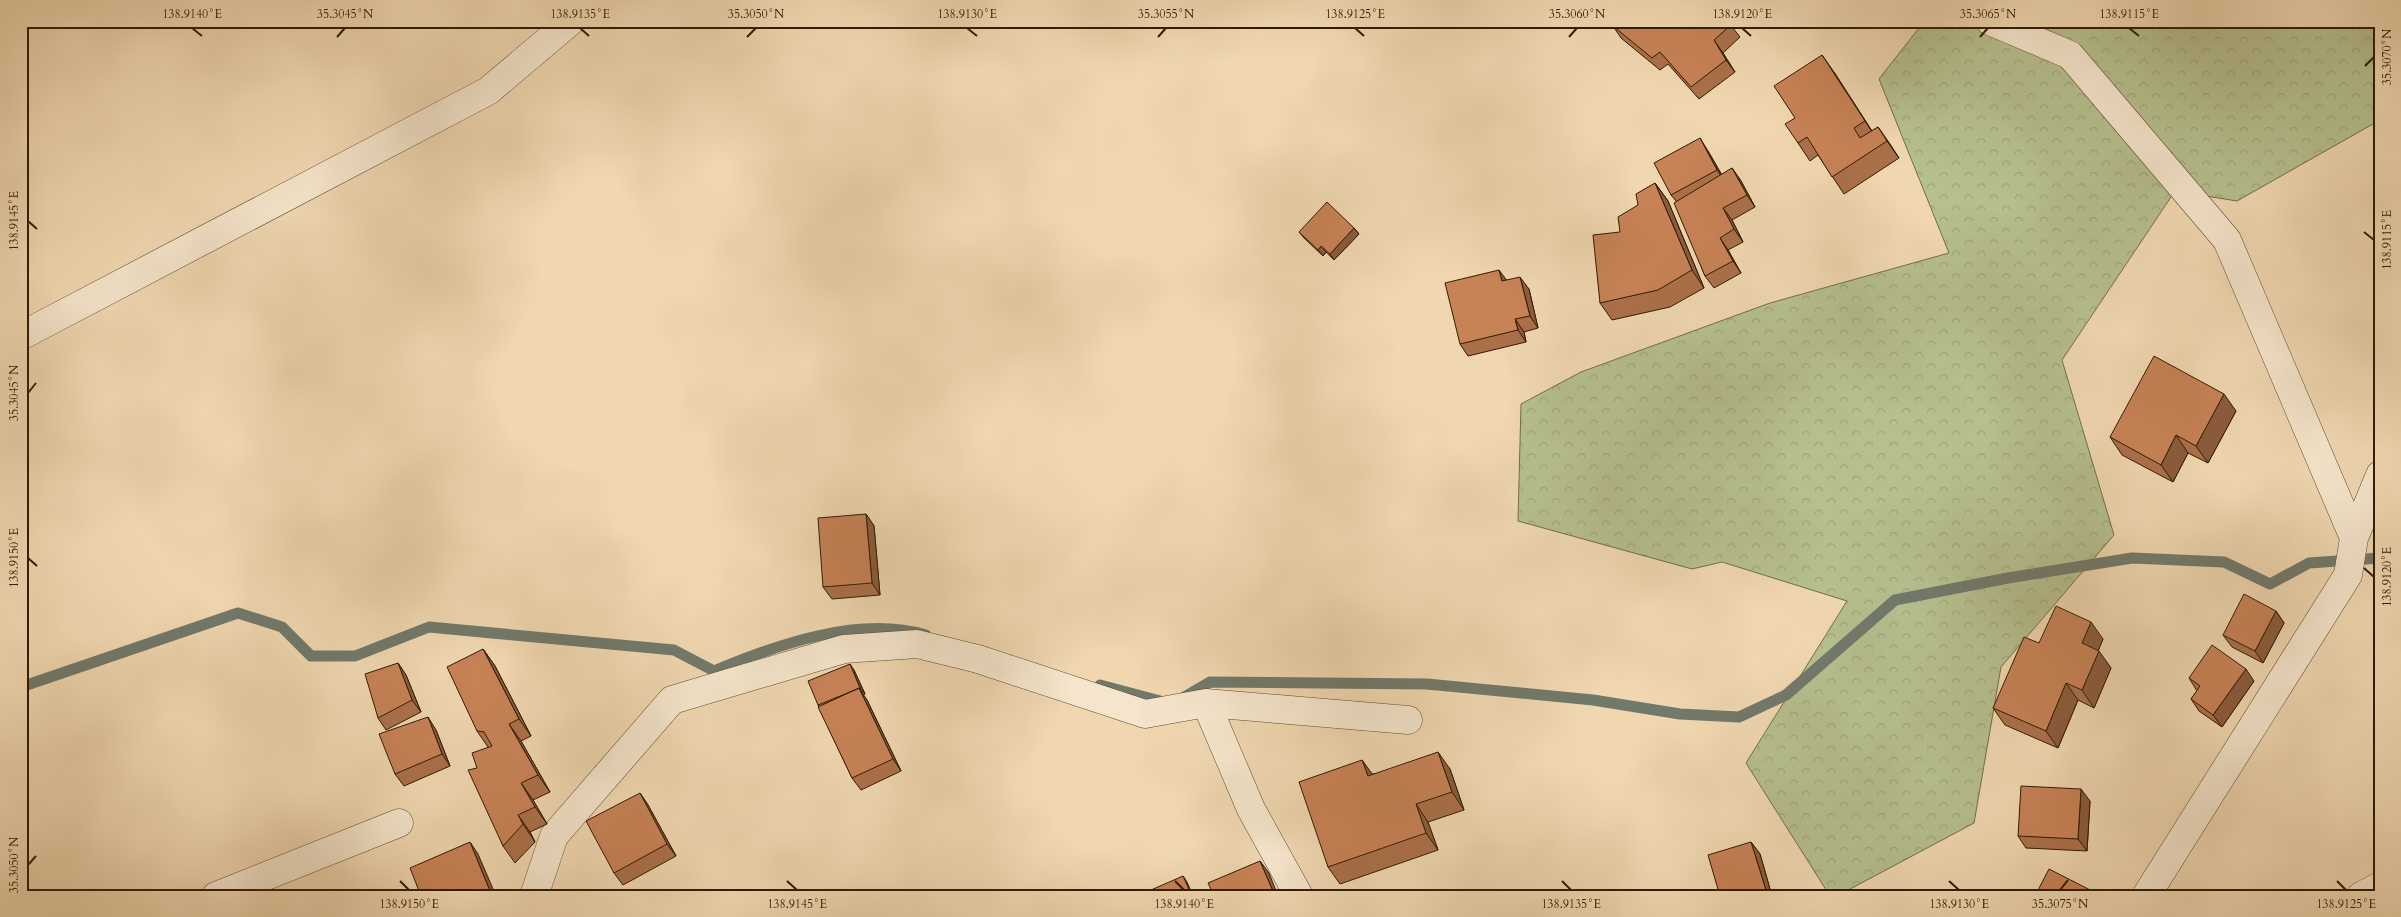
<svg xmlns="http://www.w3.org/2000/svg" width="2401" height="917" viewBox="0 0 2401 917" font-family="Cardo,serif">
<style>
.forest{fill:url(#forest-crowns);stroke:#736d47}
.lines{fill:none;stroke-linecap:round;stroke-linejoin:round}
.stream{stroke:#71796b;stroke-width:11}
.minor-casing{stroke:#604a2c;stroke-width:29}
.minor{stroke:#f5e5cc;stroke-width:28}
.wall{fill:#ab704a;stroke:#301b00}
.shaded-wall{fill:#8b5b3c;stroke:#301b00}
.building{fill:#c78256;stroke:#301b00}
.ticks{fill:none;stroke:#301b00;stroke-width:2}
.neatline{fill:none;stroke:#301b00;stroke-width:2}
.ticks-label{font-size:12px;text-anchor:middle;fill:#301b00}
</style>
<defs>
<pattern id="forest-crowns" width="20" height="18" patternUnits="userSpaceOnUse" patternTransform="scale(1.25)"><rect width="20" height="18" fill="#b6bf8e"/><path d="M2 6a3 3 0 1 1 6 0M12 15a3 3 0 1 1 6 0" fill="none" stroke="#9da479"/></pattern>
</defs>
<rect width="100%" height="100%" fill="#f0d7b0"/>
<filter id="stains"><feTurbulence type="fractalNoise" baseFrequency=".004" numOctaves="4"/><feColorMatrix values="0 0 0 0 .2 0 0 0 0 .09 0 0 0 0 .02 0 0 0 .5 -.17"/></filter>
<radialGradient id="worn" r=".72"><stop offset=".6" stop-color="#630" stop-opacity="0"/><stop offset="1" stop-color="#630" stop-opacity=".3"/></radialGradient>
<path class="forest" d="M1928,21H2380V120L2237,201L2175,191L2062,360L2114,535L2001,667L1974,823L1837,896H1830L1746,763L1847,601L1722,562L1692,569L1518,521L1521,404L1581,372L1770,303L1949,253L1879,79L1919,28Z"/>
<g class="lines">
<path class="stream" d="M1100,685L1164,702
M21,687L238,613L282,627L311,656H355L429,627L674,650L714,671C776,645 859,615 926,635
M1181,699L1210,682L1427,684L1593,700L1680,714L1739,717L1786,695L1895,600L2008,578L2132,558L2224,562L2270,584L2309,563L2380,558"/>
<defs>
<path id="minor" d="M1990,21L2070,55L2227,240L2354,538L2348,575L2146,896
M21,336L488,91L571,21
M2354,538L2380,475
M1206,703L1408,720
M216,896L399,823
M534,896L554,836L672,700L844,649L917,644L978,659L1145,714L1206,703L1251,809L1299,896
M2361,896L2380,886"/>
</defs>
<use href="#minor" class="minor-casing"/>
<use href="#minor" class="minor"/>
</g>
<path class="wall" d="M1661,21H1731L1729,23L1740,37L1723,53L1735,72L1699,99L1668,64L1660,70L1621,38L1613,26Z
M1787,21H1795L1790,25Z
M1834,72L1872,131L1878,127L1899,158L1844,194L1818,155L1810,161L1798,143L1795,118Z
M1708,151L1722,175L1732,168L1741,181L1755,207L1732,220L1743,242L1728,250L1741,273L1714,288L1705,276L1676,201L1671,195Z
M1655,183L1668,201L1704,288L1670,307L1612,320L1600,303L1620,232L1638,205Z
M1354,228L1359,234L1334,260L1326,252L1323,256L1304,238L1299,232Z
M1506,280L1529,289L1538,328L1524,332L1526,342L1468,356L1460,344Z
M2236,411L2208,463L2188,453L2173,482L2122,455L2110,437Z
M866,514L874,526L880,595L832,599L823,587Z
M2276,611L2284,623L2263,663L2232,647L2223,635Z
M2103,639L2098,651L2111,668L2094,708L2078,700L2058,748L2005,725L1993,708L2039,643Z
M483,649L495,666L531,736L521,741L550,792L533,800L547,824L530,832L535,842L515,863L503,846L477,768L488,747L477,731Z
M398,663L406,675L421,712L386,730L378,718Z
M854,670L865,694L863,695L867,700L901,771L861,790L852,778L818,705Z
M2189,678L2254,681L2222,727L2199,711L2191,699L2197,691Z
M436,730L450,766L404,786L395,774Z
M1362,760L1372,774L1450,769L1464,810L1428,822L1438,850L1340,884L1328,867Z
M640,793L648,805L676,856L623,885L614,873Z
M2090,801L2087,851L2026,848L2018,836Z
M1751,842L1760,854L1772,896H1720Z"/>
<path class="shaded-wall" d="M1714,40L1723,53L1735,72L1726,60Z
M1822,55L1834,72L1877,139L1865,121Z
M1878,127L1890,144L1899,158L1887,141Z
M1700,138L1708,151L1726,183L1717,170Z
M1732,168L1741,181L1755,207L1747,195Z
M1655,183L1668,201L1704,288L1692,270Z
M1723,208L1732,220L1743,242L1734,229Z
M1354,228L1359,234L1334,260L1330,254Z
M1720,238L1728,250L1741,273L1733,261Z
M1321,246L1326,252L1323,256L1318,250Z
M1499,270L1508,282L1502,281Z
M1520,277L1529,289L1538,328L1530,316Z
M1515,319L1524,332L1526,342L1518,330Z
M2224,394L2236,411L2208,463L2196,446Z
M2176,435L2188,453L2173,482L2161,465Z
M866,514L874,526L880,595L872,583Z
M2276,611L2284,623L2263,663L2255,651Z
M2091,622L2103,639L2094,661L2082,643Z
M483,649L495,666L531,736L519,719Z
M2099,651L2111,668L2094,708L2082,690Z
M398,663L406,675L421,712L412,700Z
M850,664L854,670L865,694L860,688Z
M2246,669L2254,681L2222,727L2213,715Z
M2066,683L2078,700L2058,748L2046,731Z
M859,688L867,700L901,771L893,759Z
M428,717L436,730L450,766L442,754Z
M509,724L521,741L550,792L538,775Z
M1438,752L1450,769L1464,810L1452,792Z
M1362,760L1374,777L1368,776Z
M521,783L533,800L547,824L535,807Z
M2081,789L2090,801L2087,851L2078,839Z
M640,793L648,805L676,856L667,844Z
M1416,804L1428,822L1438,850L1426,833Z
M518,815L530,832L535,842L523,824Z
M470,842L478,854L496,896H492Z
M1751,842L1760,854L1772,896H1770L1766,890Z
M1260,861L1269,873L1278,896H1275Z
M1183,876L1187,882L1193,896H1192Z"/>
<path class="building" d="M1625,21H1728L1731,25L1714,40L1726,60L1691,87L1660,52L1652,58L1613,26Z
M1822,55L1865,121L1854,128L1860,138L1878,127L1887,141L1832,177L1807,137L1798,143L1785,124L1795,118L1774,86Z
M1700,138L1717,170L1671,195L1654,163Z
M1732,168L1747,195L1723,208L1734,229L1720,238L1733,261L1705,276L1674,203Z
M1655,183L1692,270L1658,290L1600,303L1593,235L1620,232L1618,217L1638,205L1636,194Z
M1327,202L1354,228L1330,254L1321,246L1318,250L1299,232Z
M1499,270L1502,281L1520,277L1530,316L1515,319L1518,330L1460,344L1445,283Z
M2154,356L2224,394L2196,446L2176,435L2161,465L2110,437Z
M866,514L872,583L823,587L818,518Z
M2244,594L2276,611L2255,651L2223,635Z
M2056,606L2091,622L2082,643L2099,651L2082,690L2066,683L2046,731L1993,708L2024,637L2039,643Z
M2212,645L2246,669L2213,715L2191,699L2200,686L2189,678Z
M483,649L519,719L509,724L538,775L521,783L535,807L518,815L523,824L503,846L468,770L477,768L472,753L492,746L484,732L477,731L447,667Z
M398,663L412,700L378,718L365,674Z
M850,664L860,688L818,705L808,681Z
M859,688L893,759L852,778L818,707Z
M428,717L442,754L395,774L379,734Z
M1438,752L1452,792L1416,804L1426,833L1328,867L1299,782L1362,760L1368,776Z
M2021,786L2081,789L2078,839L2018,836Z
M640,793L667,844L614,873L586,821Z
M470,842L492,896H421L410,868Z
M1751,842L1766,890L1748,895V896H1720L1708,855Z
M1260,861L1275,896H1214L1208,883Z
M2049,869L2100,895L2099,896H2035Z
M1183,876L1192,896H1154L1151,890Z"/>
<path class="ticks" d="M192,28L202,36M580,28L589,36M967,28L977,36M1355,28L1364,36M1742,28L1751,36M2129,28L2139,36M337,37L345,28M747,37L756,28M1158,37L1166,28M1569,37L1577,28M1980,37L1988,28M2365,66L2374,57M28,221L37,229M2364,232L2374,240M28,393L36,383M28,558L37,566M2364,568L2374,577M28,865L36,856M400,881L409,890M787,881L797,890M1175,881L1184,890M1562,881L1571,890M1949,881L1959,890M2337,881L2346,890M2060,890L2068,880"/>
<rect width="2401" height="917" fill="none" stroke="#f0d7b0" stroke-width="55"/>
<rect x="28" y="28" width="2346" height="862" class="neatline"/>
<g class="ticks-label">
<text x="192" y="18">138.9140°E</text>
<text x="345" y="18">35.3045°N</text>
<text x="580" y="18">138.9135°E</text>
<text x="756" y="18">35.3050°N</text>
<text x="967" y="18">138.9130°E</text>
<text x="1166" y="18">35.3055°N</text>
<text x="1355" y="18">138.9125°E</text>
<text x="1577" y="18">35.3060°N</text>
<text x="1742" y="18">138.9120°E</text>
<text x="1988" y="18">35.3065°N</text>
<text x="2129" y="18">138.9115°E</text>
<text transform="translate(2387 57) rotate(-90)" y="4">35.3070°N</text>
<text transform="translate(14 221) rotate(-90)" y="4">138.9145°E</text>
<text transform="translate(2387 240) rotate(-90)" y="4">138.9115°E</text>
<text transform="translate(14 393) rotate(-90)" y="4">35.3045°N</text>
<text transform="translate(14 558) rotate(-90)" y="4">138.9150°E</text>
<text transform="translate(2387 577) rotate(-90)" y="4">138.9120°E</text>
<text transform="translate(14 865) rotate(-90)" y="4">35.3050°N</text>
<text x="409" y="908">138.9150°E</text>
<text x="797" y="908">138.9145°E</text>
<text x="1184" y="908">138.9140°E</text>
<text x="1571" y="908">138.9135°E</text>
<text x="1959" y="908">138.9130°E</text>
<text x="2060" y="908">35.3075°N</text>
<text x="2346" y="908">138.9125°E</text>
</g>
<rect width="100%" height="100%" filter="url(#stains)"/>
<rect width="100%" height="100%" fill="url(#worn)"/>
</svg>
